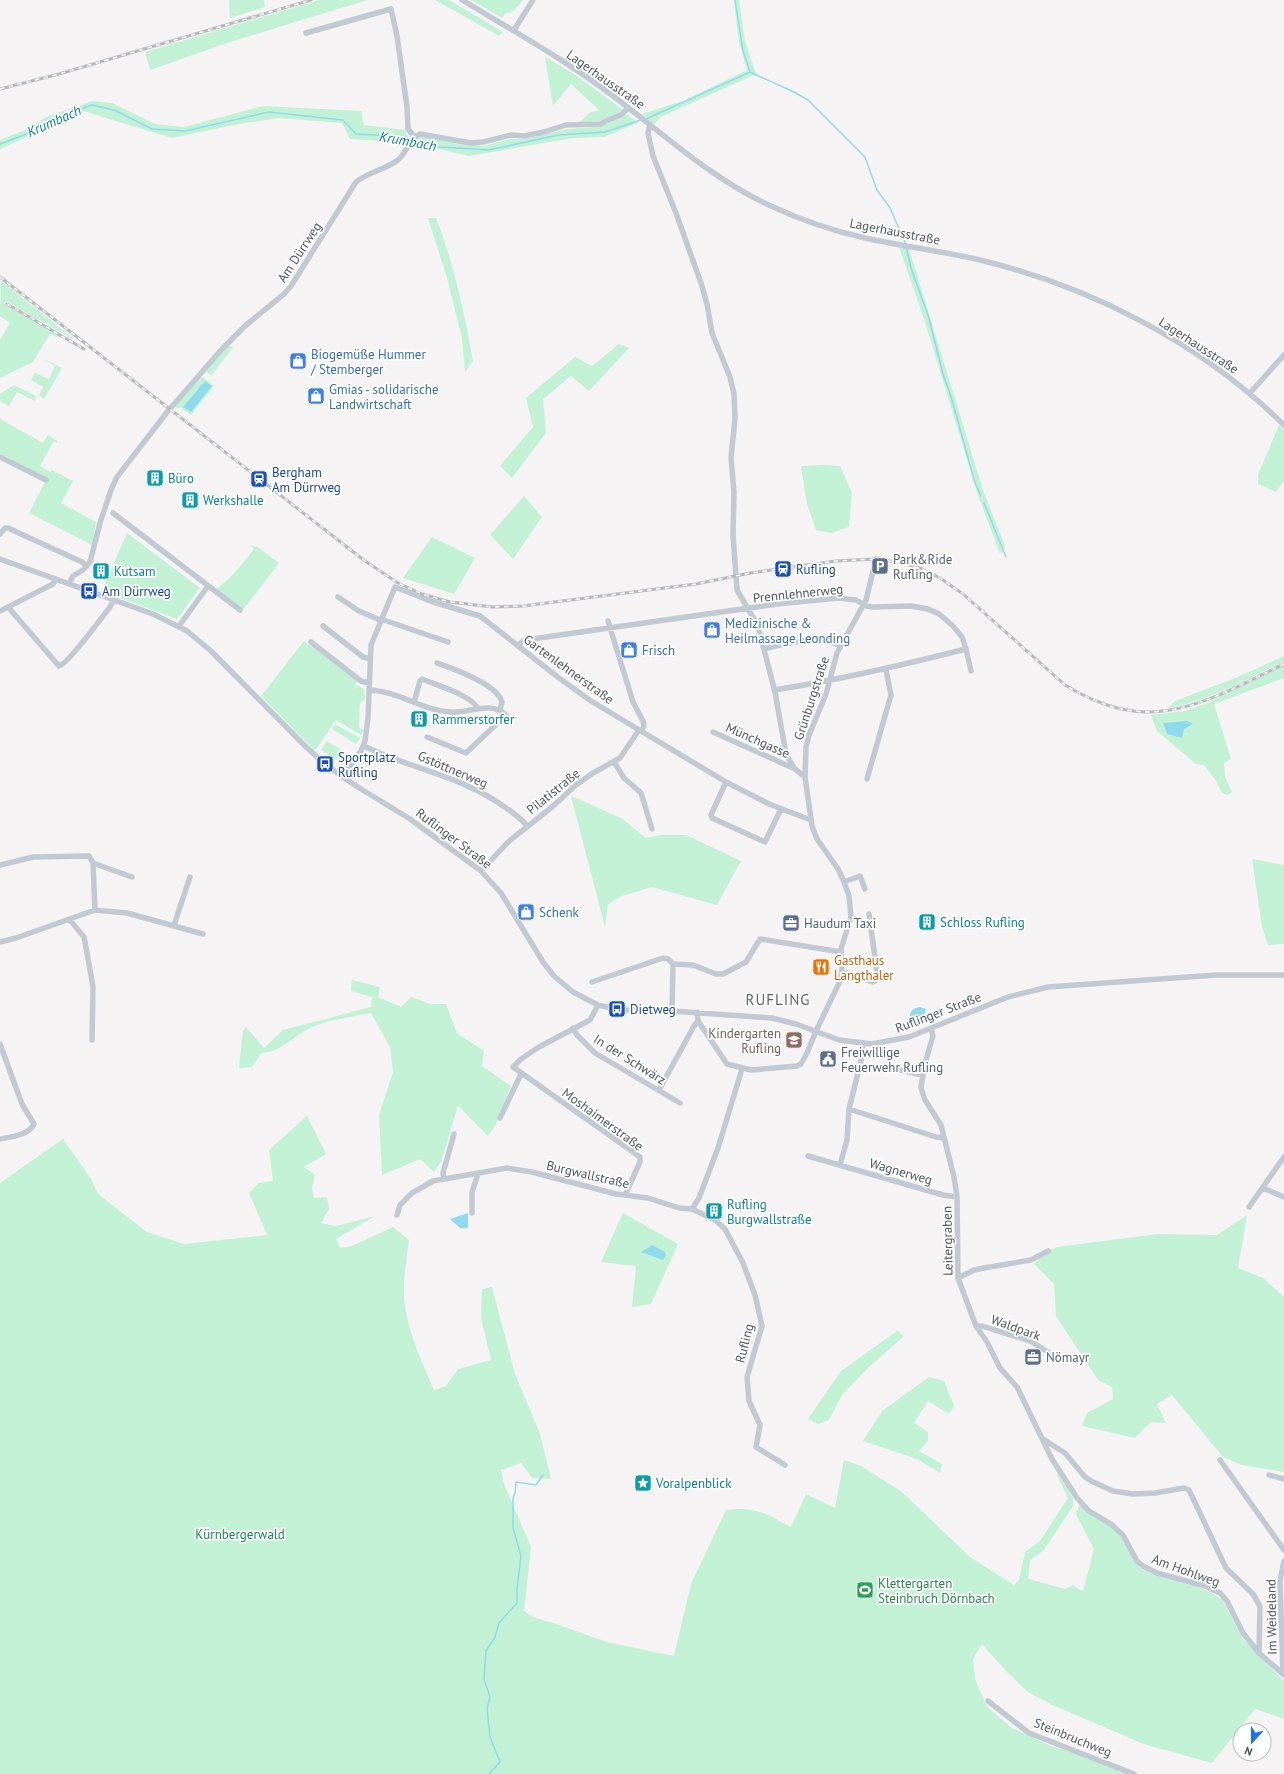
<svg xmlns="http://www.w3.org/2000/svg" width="1284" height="1774" viewBox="0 0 1284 1774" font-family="'PT Sans',sans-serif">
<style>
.green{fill:#c3f1d5}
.water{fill:#90daee}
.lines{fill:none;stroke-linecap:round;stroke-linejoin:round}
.stream{stroke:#90daee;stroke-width:1.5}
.minor{stroke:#c1cad2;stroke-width:5.5}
.rail-casing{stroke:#b5b8bd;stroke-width:3}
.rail{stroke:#fff;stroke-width:1.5;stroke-dasharray:4.5;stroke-linecap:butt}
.labels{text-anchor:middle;stroke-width:3.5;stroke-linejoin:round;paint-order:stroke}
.street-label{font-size:13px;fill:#4a5661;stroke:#fff}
.shop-label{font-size:13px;fill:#366cbe;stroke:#fff;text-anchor:start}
.transit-label{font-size:13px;fill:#164399;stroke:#fff;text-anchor:start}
.culture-label{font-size:13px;fill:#0d838f;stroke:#fff;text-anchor:start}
.service-label{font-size:13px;fill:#4e5e75;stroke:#fff;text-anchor:start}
.food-label{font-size:13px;fill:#c56008;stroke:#fff;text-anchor:start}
.education-label{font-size:13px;fill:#785e54;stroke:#fff;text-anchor:end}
.park-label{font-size:13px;fill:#17864f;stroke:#fff}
.leisure-label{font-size:13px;fill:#27864d;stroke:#fff;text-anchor:start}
.water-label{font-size:14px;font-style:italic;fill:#0c7c9b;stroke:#fff}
.quarter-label{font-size:15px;letter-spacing:1px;fill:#5f6368;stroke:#fff}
</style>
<rect width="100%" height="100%" fill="#f5f3f3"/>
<path class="green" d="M229,0H264L265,7L230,18Z
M319,0H367L227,43L150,70L145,52Z
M435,0H449L503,32L499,36Z
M471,0H523C518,6 514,13 506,13L502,18Z
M734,0H739L745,41L756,74L661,117L654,124L642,114L683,101L747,70L739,42Z
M545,57L574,74L622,109L621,111L601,121L580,122L589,113L599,110L571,84L553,106Z
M92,101L112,103L155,124L184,127L263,106L361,111L364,125L406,130V135L483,146L511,139H524L568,129L596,127L608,124L627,114L638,123L604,137L573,138L469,156L413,143L350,139L342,123L279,118L239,124L172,138L83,111L0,149V140L25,130L46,117Z
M428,218H436C454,264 464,312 473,361L465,372L462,338L447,278Z
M899,247L909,249L984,493L1005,546L1000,554L978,495L924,319Z
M1,281L78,342L6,301L5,304L61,337L60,338L50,334L33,362L0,378V340L10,323L0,316Z
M619,344L629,348L589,391L571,376L543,399L546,433L512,478L500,466L533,427L526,398L575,357L592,366Z
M229,345L233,347L211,376L206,371Z
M44,359L62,368L44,399L39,395L43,387L31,380L35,373L49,379L55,366Z
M200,377H203L214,386L191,415L180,407L178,409L175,406Z
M14,385L36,396L35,401L17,392L9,406L0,401V394Z
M0,419L43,443L48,435L57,441V443L54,441L40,466L50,472L52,470L73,481L61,503L96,522L92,545L29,513L47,478L0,454Z
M1279,425L1284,430V481L1276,492L1258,484V475Z
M822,465L840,466L852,493L849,527L831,533L816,530L807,504L801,466Z
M524,496L542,517L513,559L490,535Z
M127,533L200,588L177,619L102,591Z
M432,537L475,558L454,594L403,578Z
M250,545L259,548L279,563L243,610L216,589C232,578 242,564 254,549Z
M304,641L358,679L352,691L356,685L364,689L365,699L360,703L359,727L363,731L361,735L336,720L315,751L261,696Z
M1284,656V662C1246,679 1209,701 1168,708L1175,701L1238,677Z
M1284,666V678L1214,704L1231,759L1224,763L1225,777L1232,792L1228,795L1222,793L1215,779L1204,765L1196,764L1157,731L1151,715L1185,711L1207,703Z
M335,724L360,738L356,744L332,729Z
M327,741L348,754L342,763L321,750Z
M571,796L621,818L646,838L661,835H686L741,861L717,905L652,887L622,896L608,904L605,927Z
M1252,859L1284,865V944L1268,945L1262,927Z
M352,980L380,987L378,997L401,1007L411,997L430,1004H446L457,1033L484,1051L482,1066L511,1086L496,1124L488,1136L458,1106L441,1162L434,1172L420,1159L382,1175L379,1115L393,1072L390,1047L371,1013C351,1017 326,1020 308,1029C292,1038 279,1053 261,1053L252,1067L239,1068L243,1031L246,1027L264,1048L283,1030L371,1007L372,997L351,991Z
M307,1116L326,1154L304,1167L315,1175L312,1188L314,1198L327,1197L329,1209L321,1223L336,1226L375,1216L336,1239L340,1248L352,1246L393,1227L409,1240C406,1264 401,1288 406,1312C411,1339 423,1365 434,1390L446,1386L458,1369L491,1360L481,1318L482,1289L492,1287L515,1374L540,1434L551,1479L532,1478L521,1463L501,1470L504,1484L531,1547L524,1611L533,1617L556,1624L607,1642L674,1656L691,1584L726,1510C755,1506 766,1514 791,1527L806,1494L835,1508L844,1460L861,1466L902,1492L970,1557L1014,1585L1019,1580L1025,1552L1040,1541L1068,1498L1057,1475L1058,1473L1073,1498V1506L1044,1550L1030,1560L1028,1579L1065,1589L1073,1585L1083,1591L1094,1549L1076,1514L1080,1503C1093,1514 1111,1524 1122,1538C1130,1549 1131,1563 1144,1570C1166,1583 1206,1583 1223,1601L1243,1639L1284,1681V1719L1255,1709L1212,1763L1144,1744L1050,1704L1028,1692L1007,1672L982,1644L973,1659L975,1679L987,1707L1012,1728L1051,1746L1091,1758L1126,1774H0V1183L63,1139L91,1179L98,1194L147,1232L184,1244L267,1235L249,1193L259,1183L273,1181L269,1150Z
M623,1213L678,1244L651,1304L632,1307L636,1266L601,1262Z
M1247,1215L1238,1268L1263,1278L1284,1297V1472L1242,1465L1223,1457L1172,1395L1157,1404L1166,1423L1151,1422L1135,1438L1082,1426L1087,1413L1113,1399L1112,1387L1098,1380L1056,1316L1054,1284L1034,1264L1048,1251L1057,1247L1158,1234L1217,1235Z
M897,1331L904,1336L868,1368L842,1395L829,1420L818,1424L808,1419L841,1371Z
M929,1377L944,1381L954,1406L949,1414L928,1401L914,1423L928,1432V1441L919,1451L942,1464L940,1473L917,1459L863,1441L882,1411Z"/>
<path class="water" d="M205,381L212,386L191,412L183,407Z
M1187,721L1193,724L1184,729L1182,738L1167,734L1163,723Z
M920,1007L926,1009C924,1018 919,1019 911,1022C908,1014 911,1008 920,1007Z
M468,1213V1228H460L450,1219Z
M652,1245L665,1252L666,1255L663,1260L641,1252Z"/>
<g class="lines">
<path class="stream" d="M750,72L794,92L808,100L865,157L877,190L890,208L905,242L911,268L929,318L943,374L952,400L975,483L981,496
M646,119L750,72L743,51L735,0
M415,141L440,147L489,150L558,135L605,132L641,120
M0,144L29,133L57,118L92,105L114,110L152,129L185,131L269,112L343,120L356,134L391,136L411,140
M984,503L1006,557
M489,1774L500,1762L490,1737L487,1709L490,1697L484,1679L486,1651L495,1637L499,1623L517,1603V1588L521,1556L513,1528V1498L515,1493L516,1482L536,1485L543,1475"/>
<path class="minor" d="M462,0C512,30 562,58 609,93C662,132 711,179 771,206C801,220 833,231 865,238C902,246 939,251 976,259C1090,286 1201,343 1284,425
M514,30L533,0
M306,33L391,9L397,36L407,107L408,129L414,136
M650,124L648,133L653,156L676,213L701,283L707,304L712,333L730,377L734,394L735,418L731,458L734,492L733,535L737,590L758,626L775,692L786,754L794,768L805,777
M1250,393L1284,355
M0,457L46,480
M113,513L240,610
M0,534L5,528H8L82,562L87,566
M0,559L153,614L187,631L211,651L305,746L326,765L353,784L410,819L481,871L501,893L543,962L554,976L573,992L598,1005L621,1010L672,1011L772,1018L796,1024L839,1040L872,1044L909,1037L1008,997L1048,987L1216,975H1284
M69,584L73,576L83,570L90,562L100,523L111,490L117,477L168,411L222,349L246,325L284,294L291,286L356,182C369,172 386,169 398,160C407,152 409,139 420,134L471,143L483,142L511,135L524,136L544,132L566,125L600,124L622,114L628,108
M338,597L359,611L380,620
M8,607L59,666C67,665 102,617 110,607L114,599
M0,611L53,584L56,579
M381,619L448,642
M608,621L633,702L643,721L644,726L642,731
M179,626L208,586
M323,626L363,657L370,659
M311,642L361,681L369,683
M518,645L525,640L777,604L838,598L856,600L866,606L873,607L911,606L928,609L939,614L953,626L962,637L966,649
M764,649C788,643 819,634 841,646
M437,663C454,669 497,684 502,702L500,709
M369,690C398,691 421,710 450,712C469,714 490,700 506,715L466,753L427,737
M774,690C839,680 903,665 966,649L971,671
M414,702L420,681L422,679C436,685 472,695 478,709
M713,732L793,768
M364,746C410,769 463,776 506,808C513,813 521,818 527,826
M614,762L624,778L641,793L652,829
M342,777L361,751L365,741L368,718L371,645L395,587L433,602L480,616L559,678L591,701L726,782L769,804L811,820
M867,779L891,695L886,670
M726,782L711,815L712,818L765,842L781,809
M93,863L132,877
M0,865L33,857L89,856L93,863L95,910
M481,871L508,842L552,807L576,785L593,773L620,758L639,730
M844,882L860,876L865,889
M70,920L84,937L89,964L93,987L92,1040
M174,925L190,877
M0,942L16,938L95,910L127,913L203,934
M842,971L873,982L878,979L869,914
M592,982L663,958L668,959L673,964
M598,1005L590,1020L539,1047L521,1059L513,1067L640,1157V1162L625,1195
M672,1011L673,964L693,965L716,974H723L746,962L760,939L841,952
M698,1021L727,1064L751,1070L797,1066L801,1064L807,1053L816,1031L840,981L842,971L841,949L851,917L849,896L844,882L838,869L817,839L812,826L805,777L806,747L809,735L826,694L837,653L866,600L876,559
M573,1028L577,1035L595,1053L680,1103
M931,1029L933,1036L924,1067L921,1088L925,1100L941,1125L954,1177L957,1197L958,1278L976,1326L987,1342L1000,1368L1017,1387L1052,1459L1077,1498L1089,1511L1111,1524L1123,1535L1137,1561L1143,1566L1157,1573L1205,1586L1220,1593L1227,1601L1243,1633L1259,1653
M0,1044L22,1104L34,1124C29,1135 11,1137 0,1139
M888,1067L922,1075
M742,1069L718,1148L699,1198L692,1209L715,1220L725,1229L743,1263L755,1295L762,1326L747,1377L749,1401L760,1425L756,1447L785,1465
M659,1090L694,1026L698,1021L697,1012
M849,1109L936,1137L944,1138
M500,1118L521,1074
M808,1156L943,1195L957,1197
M840,1165L847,1140L849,1109L861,1061L863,1044
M444,1179L443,1173L454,1134
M1263,1188L1284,1197
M1249,1207L1284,1157
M472,1213V1192L478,1174
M397,1215L400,1205L412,1193L433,1181L507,1168L532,1172L616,1194L648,1198L679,1208L692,1209
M958,1278L974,1270L984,1268L1031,1260L1048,1251
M976,1326H982L1030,1341L1048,1352
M1043,1439L1065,1453L1085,1477L1091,1481L1113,1491L1133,1494L1155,1493L1184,1488L1189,1490L1226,1568L1253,1594L1260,1606L1259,1653L1284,1675
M1220,1460L1284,1550
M1269,1475L1284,1479
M1283,1673L1280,1581L1284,1561
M988,1701L1029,1733L1134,1774"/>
<defs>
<path id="rail" d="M0,89L59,74L311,0
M0,277L365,561L398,583L422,594L450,602L493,607L523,606L696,584L750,573L836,561L876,559L903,563L922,569L940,578L963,594L1065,685C1151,738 1203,703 1284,664
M7,304L84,349"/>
</defs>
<use href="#rail" class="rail-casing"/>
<use href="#rail" class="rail"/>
</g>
<defs>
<symbol id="shop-square" viewBox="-11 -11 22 22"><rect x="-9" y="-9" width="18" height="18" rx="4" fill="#3f7fe0" stroke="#fff"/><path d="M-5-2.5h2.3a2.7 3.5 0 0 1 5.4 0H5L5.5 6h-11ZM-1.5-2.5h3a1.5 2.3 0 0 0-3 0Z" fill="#fff"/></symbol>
<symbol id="building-square" viewBox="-11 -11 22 22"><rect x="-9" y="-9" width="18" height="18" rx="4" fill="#0f9aa8" stroke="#fff"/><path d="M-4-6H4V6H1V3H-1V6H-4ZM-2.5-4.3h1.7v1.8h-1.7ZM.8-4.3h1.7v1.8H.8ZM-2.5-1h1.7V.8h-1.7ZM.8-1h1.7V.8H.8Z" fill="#fff"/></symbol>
<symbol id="station-square" viewBox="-11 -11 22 22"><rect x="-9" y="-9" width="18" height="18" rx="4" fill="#1a4fb4" stroke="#fff"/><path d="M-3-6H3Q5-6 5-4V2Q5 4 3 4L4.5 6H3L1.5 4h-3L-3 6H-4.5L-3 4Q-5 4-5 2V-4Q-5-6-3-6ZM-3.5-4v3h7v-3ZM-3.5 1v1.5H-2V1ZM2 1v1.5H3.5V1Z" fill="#fff"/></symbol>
<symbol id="parking-square" viewBox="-11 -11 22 22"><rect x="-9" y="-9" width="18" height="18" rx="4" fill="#5c6f8a" stroke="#fff"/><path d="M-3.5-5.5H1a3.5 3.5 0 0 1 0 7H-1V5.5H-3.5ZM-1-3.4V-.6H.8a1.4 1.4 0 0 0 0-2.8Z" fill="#fff"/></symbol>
<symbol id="bus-square" viewBox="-11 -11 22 22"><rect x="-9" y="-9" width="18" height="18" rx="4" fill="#1a4fb4" stroke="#fff"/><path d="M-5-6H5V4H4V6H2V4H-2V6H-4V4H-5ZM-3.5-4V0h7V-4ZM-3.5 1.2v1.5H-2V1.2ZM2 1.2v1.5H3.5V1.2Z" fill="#fff"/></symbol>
<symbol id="office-square" viewBox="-11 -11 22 22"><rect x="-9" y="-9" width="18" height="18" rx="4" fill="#5c6f8a" stroke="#fff"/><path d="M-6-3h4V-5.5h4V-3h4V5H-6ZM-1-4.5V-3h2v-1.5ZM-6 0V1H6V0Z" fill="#fff"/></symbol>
<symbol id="restaurant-square" viewBox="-11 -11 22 22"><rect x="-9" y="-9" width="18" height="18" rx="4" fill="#e8710a" stroke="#fff"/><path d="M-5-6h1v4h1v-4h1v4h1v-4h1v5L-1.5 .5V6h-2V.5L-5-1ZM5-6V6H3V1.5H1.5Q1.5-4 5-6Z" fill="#fff"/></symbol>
<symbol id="school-square" viewBox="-11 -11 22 22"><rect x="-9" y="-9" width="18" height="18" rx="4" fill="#8d6e63" stroke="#fff"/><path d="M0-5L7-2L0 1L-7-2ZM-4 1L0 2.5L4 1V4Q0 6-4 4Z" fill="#fff"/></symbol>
<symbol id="civic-square" viewBox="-11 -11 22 22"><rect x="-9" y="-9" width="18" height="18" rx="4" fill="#5c6f8a" stroke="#fff"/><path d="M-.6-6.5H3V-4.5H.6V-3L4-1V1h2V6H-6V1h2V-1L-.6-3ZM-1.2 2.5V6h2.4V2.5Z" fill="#fff"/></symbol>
<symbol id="sight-square" viewBox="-11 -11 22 22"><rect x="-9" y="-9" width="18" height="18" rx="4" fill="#0f9aa8" stroke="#fff"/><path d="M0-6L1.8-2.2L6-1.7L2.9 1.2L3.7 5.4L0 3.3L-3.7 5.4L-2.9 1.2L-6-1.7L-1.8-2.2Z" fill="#fff"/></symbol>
<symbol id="stadium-square" viewBox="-11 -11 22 22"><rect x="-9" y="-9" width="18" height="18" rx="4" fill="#2e9e5b" stroke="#fff"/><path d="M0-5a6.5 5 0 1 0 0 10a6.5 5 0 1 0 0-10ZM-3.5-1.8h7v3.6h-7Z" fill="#fff"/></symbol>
</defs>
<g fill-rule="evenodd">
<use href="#shop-square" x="288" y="351" width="20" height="20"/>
<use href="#shop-square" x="306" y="386" width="20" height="20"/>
<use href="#building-square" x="145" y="468" width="20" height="20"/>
<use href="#station-square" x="249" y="469" width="20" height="20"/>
<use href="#building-square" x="180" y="490" width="20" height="20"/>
<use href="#parking-square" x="870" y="556" width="20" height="20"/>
<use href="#station-square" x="773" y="559" width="20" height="20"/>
<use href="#building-square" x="91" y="561" width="20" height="20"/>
<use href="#bus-square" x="79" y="581" width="20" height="20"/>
<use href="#shop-square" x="702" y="620" width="20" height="20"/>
<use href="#shop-square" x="619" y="640" width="20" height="20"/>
<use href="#building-square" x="409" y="709" width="20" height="20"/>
<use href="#bus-square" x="315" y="754" width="20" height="20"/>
<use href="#shop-square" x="516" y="902" width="20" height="20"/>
<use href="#building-square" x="917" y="912" width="20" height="20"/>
<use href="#office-square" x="781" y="913" width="20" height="20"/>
<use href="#restaurant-square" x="811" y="957" width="20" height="20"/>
<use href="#bus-square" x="607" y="999" width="20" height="20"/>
<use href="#school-square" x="784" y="1030" width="20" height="20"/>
<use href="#civic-square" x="818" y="1049" width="20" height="20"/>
<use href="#building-square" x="704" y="1201" width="20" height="20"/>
<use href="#office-square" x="1023" y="1347" width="20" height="20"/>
<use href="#sight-square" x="633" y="1473" width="20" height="20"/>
<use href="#stadium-square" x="855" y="1580" width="20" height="20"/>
</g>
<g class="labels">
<g class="street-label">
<text transform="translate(606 79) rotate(35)" y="5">Lagerhausstraße</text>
<text transform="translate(895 231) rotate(11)" y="5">Lagerhausstraße</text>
<text transform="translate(299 252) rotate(-57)" y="5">Am Dürrweg</text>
<text transform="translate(1199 345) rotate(33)" y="5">Lagerhausstraße</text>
<text transform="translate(798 593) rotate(-6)" y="5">Prennlehnerweg</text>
<text transform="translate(569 669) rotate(36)" y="5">Gartenlehnerstraße</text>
<text transform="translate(811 698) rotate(-72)" y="5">Grünburgstraße</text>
<text transform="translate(758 740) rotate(24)" y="5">Münchgasse</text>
<text transform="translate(453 769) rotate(23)" y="5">Gstöttnerweg</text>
<text transform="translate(553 791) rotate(-39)" y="5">Pilatistraße</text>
<text transform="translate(454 838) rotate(37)" y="5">Ruflinger Straße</text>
<text transform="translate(938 1012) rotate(-21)" y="5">Ruflinger Straße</text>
<text transform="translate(630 1059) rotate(32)" y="5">In der Schwärz</text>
<text transform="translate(603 1119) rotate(36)" y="5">Moshaimerstraße</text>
<text transform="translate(901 1171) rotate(16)" y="5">Wagnerweg</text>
<text transform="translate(588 1174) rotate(13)" y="5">Burgwallstraße</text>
<text transform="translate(947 1241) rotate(-91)" y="5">Leitergraben</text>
<text transform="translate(1016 1327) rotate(20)" y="5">Waldpark</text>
<text transform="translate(744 1343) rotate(-76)" y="5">Rufling</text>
<text transform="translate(1186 1570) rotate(20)" y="5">Am Hohlweg</text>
<text transform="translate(1271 1617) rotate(-91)" y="5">Im Weideland</text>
<text transform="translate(1073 1737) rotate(22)" y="5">Steinbruchweg</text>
</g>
<g class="shop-label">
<text x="311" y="359">Biogemüße Hummer<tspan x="311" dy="15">/ Stemberger</tspan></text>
<text x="329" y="394">Gmias - solidarische<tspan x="329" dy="15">Landwirtschaft</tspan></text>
<text x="725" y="628">Medizinische &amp;<tspan x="725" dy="15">Heilmassage Leonding</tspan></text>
<text x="642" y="655">Frisch</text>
<text x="539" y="917">Schenk</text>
</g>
<g class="transit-label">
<text x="272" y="477">Bergham<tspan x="272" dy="15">Am Dürrweg</tspan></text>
<text x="796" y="574">Rufling</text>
<text x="102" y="596">Am Dürrweg</text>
<text x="338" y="762">Sportplatz<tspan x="338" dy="15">Rufling</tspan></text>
<text x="630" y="1014">Dietweg</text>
</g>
<g class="culture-label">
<text x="168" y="483">Büro</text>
<text x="203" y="505">Werkshalle</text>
<text x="114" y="576">Kutsam</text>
<text x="432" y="724">Rammerstorfer</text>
<text x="940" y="927">Schloss Rufling</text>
<text x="727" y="1209">Rufling<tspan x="727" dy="15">Burgwallstraße</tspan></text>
<text x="656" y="1488">Voralpenblick</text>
</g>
<g class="service-label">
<text x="893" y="564">Park&amp;Ride<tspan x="893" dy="15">Rufling</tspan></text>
<text x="804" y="928">Haudum Taxi</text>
<text x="841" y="1057">Freiwillige<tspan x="841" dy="15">Feuerwehr Rufling</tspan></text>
<text x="1046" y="1362">Nömayr</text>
</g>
<g class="food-label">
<text x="834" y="965">Gasthaus<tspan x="834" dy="15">Langthaler</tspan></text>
</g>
<g class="education-label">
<text x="781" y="1038">Kindergarten<tspan x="781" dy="15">Rufling</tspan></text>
</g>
<g class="park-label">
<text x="240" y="1539">Kürnbergerwald</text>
</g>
<g class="leisure-label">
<text x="878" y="1588">Klettergarten<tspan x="878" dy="15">Steinbruch Dörnbach</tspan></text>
</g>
<g class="water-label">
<text transform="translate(54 121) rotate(-24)" y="5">Krumbach</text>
<text transform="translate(408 141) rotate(10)" y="5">Krumbach</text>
</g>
<g class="quarter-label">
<text x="778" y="1005">RUFLING</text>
</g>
</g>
<g transform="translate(1252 1742) rotate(201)"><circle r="19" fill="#ffffff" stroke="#b7bbc0"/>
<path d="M0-3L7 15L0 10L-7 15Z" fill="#1a73e8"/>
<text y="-6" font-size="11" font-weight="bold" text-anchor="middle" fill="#4a5661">N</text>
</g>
</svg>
